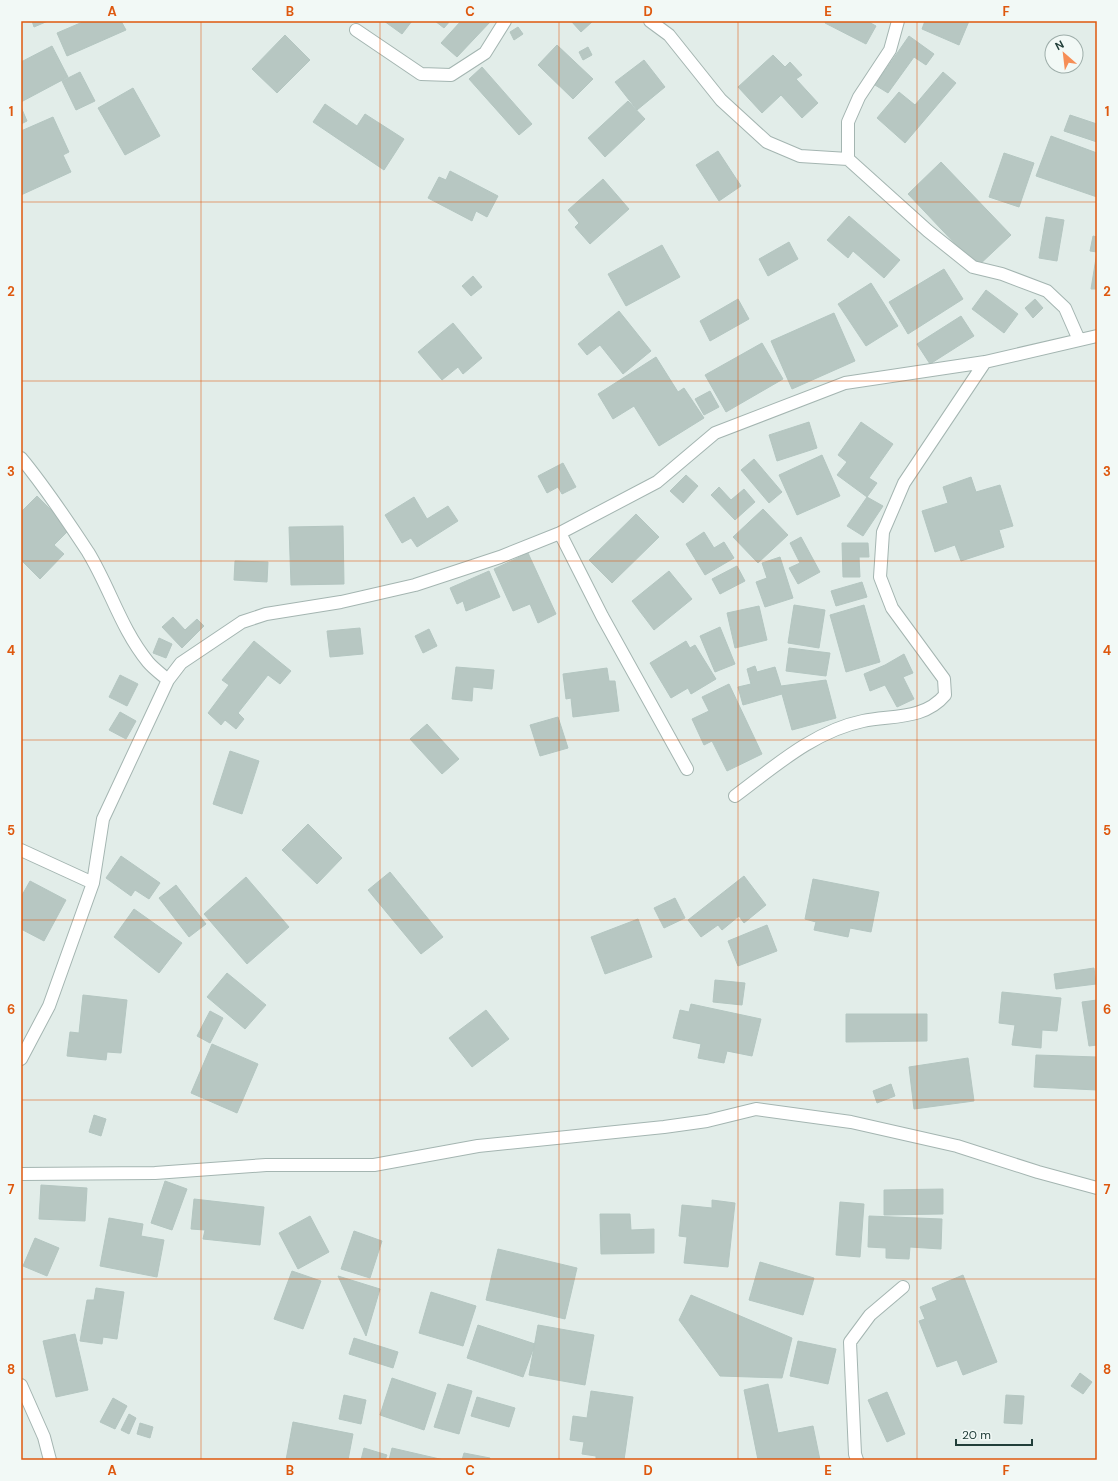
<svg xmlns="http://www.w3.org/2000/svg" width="1118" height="1481" viewBox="0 0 1118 1481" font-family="'DM Sans',sans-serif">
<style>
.building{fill:#b7c7c2;stroke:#b4c6c1}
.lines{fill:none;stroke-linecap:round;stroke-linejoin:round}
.minor-casing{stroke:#a4b5b1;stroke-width:14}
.minor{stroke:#fff;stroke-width:12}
.grid{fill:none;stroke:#de580e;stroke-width:1;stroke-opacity:0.55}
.neatline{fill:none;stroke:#de580e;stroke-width:1.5}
.grid-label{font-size:13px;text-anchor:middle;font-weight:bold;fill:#de580e}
</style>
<rect width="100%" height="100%" fill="#e2ede9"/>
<path class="building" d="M32,21H48L34,27Z
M85,21H121L126,30L67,56L57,33Z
M384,21H412L402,34Z
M435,21H450L444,28Z
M461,21H491L457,57L441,43Z
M571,21H593L581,32Z
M826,21H867L876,26L866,44L825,23Z
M925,21H969L959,45L922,29Z
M518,27L523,34L514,40L510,32Z
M285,35L310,60L277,93L252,69Z
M909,36L934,54L926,65L914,57L888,93L875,85Z
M557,45L593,79L573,99L538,65Z
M52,46L68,77L21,102V62Z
M588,47L592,55L583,60L579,52Z
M773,55L785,67L790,62L802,75L796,79L818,103L802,118L781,95L762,113L738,87Z
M644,60L665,87L637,110L615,82Z
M482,67L532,124L519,135L469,79Z
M80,72L95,101L76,110L62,81Z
M943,72L956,83L905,143L877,118L899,92L915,105Z
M133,88L160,136L125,155L98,108Z
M628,101L645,119L605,157L588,138Z
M325,104L357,126L365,114L404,139L384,170L313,122Z
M21,107L27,121L21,124Z
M1070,115L1097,124V142L1064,131Z
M53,117L69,152L63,155L71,172L21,195V131Z
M1051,136L1097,153V197L1036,176Z
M718,151L741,186L719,201L696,165Z
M1004,153L1034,163L1019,207L989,197Z
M941,162L1011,235L977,267L908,194Z
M450,171L498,196L487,217L476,211L472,221L428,198L439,177L446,180Z
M603,179L629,209L590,244L575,227L579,223L568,210Z
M849,216L900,260L884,278L853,251L848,258L827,240Z
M1046,217L1064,220L1057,261L1039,258Z
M1093,236L1097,237V289H1091L1097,252L1090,251Z
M789,242L798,259L768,276L759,259Z
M662,245L680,277L626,306L608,274Z
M944,269L963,299L908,334L889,302Z
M473,276L482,287L471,296L462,286Z
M871,283L898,326L866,346L838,304Z
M986,290L1018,314L1004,333L972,309Z
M738,299L749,319L710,341L700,321Z
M1035,299L1043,308L1033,318L1025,308Z
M619,311L651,351L623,374L600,345L587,355L578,344Z
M834,313L855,361L792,389L771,341Z
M961,316L974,336L930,364L917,344Z
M453,323L482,358L463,374L458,367L442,380L418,352Z
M762,343L783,379L726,412L705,375Z
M656,357L678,392L684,388L704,418L659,446L634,406L613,419L598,394Z
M710,391L719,407L704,415L695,399Z
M809,422L817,448L777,461L769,435Z
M861,422L893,444L869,478L877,483L867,497L837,475L847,462L838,455Z
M822,455L840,496L797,515L779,475Z
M754,459L782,492L769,503L741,470Z
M563,463L576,487L562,494L558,487L547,493L538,476Z
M686,475L698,486L683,503L670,491Z
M971,477L976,492L1000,485L1013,526L999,530L1004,547L961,561L955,545L935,552L922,511L948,503L943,487Z
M719,487L731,500L744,489L755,502L735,520L711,495Z
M37,496L70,529L54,545L64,554L40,579L21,560V512Z
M414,497L427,519L448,506L458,521L417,547L411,538L402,543L385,515Z
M867,497L883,506L863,536L847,526Z
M763,509L788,535L758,563L733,537Z
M636,514L659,537L612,583L589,560Z
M343,526L344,584L291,585L289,527Z
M704,532L714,548L724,542L734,558L705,575L686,544Z
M801,537L820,572L798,584L789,568L800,563L790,543Z
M842,543H868L869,557H859L860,577H843Z
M528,553L556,614L538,623L530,604L513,611L494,569Z
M780,557L793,598L765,607L756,582L767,578L762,563Z
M235,561L268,562L267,582L234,580Z
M737,566L745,581L720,594L712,579Z
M489,571L500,597L466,611L463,601L457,604L450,588Z
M669,571L692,599L654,630L632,601Z
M862,582L867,597L836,606L831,591Z
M794,605L825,610L819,648L788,643Z
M864,605L880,662L846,672L830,615Z
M759,606L767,640L735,648L727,613Z
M173,617L185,630L197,619L204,626L182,648L162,627Z
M720,627L735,664L715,672L700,636Z
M360,628L363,654L330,657L327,631Z
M429,629L437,646L423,653L415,636Z
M159,638L172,644L166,658L153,653Z
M254,641L291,671L280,684L268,675L238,713L244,719L236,729L225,720L221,725L208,713L229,685L222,680Z
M686,641L690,648L695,645L716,679L691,694L688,688L671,698L650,663Z
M789,648L830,653L826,676L786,671Z
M904,654L913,673L903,677L914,699L897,707L885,685L870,691L864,674L885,665Z
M755,666L757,672L775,667L781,686L826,680L836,718L792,730L782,694L743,705L738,687L751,684L747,669Z
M456,667L494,670L492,689L473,687L472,701L452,699Z
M607,668L609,681H615L619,711L573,717L571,698L566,699L563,674Z
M120,675L138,684L127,706L109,697Z
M729,684L762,754L727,771L712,741L704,745L692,719L709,711L702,697Z
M120,712L136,721L126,739L109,730Z
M558,717L568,748L540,756L530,725Z
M427,724L459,759L442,774L410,739Z
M230,751L259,761L242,814L213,804Z
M308,824L342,858L317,884L282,850Z
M121,856L160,883L149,899L135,890L131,896L106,878Z
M390,872L443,937L421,954L368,890Z
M744,876L766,905L744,923L739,916L722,930L718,925L701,937L688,920Z
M246,877L289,927L247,964L204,914Z
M813,879L879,892L871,932L850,928L848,937L814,930L816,922L805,919Z
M30,881L66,900L44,941L21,929V897Z
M176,885L206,924L189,937L159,898Z
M675,898L685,918L664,928L654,908Z
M134,909L182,943L159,973L114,937Z
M638,919L652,957L605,974L591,937Z
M767,925L777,951L738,966L728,941Z
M1094,968L1096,984L1056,989L1054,974Z
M227,973L266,1005L245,1029L207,997Z
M715,980L745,983L742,1005L713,1002Z
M1002,992L1061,998L1057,1031L1042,1030L1041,1048L1012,1045L1015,1025L999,1023Z
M83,995L127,1000L121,1053L107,1052L106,1060L67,1056L70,1032L79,1033Z
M1097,1000V1045L1089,1046L1082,1002Z
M691,1004L761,1019L752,1056L727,1051L724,1063L698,1058L701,1044L673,1038L680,1010L689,1012Z
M486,1010L509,1039L472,1067L449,1038Z
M210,1011L223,1018L210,1043L197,1036Z
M846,1014H927V1041L846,1042Z
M212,1044L258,1064L237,1113L191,1093Z
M1036,1055L1097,1057V1090L1034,1087Z
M968,1058L974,1101L914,1109L909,1067Z
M891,1084L895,1096L877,1103L873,1091Z
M94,1115L106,1119L101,1136L89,1132Z
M165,1181L187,1189L172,1230L151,1223Z
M41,1185L87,1188L85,1221L39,1219Z
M943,1189V1214L884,1215V1190Z
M194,1199L264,1207L260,1245L203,1239L205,1230L191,1229Z
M712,1200L735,1203L728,1267L684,1263L687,1237L679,1236L682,1205L712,1208Z
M840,1202L864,1204L860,1257L836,1255Z
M600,1214H630L631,1230L654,1229V1253L601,1254Z
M310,1216L329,1252L298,1269L279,1233Z
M869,1216L942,1219L941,1249L910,1247L909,1259L886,1258V1248L868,1247Z
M109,1218L143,1224L141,1236L164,1240L157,1277L100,1266Z
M354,1231L382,1241L370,1278L341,1269Z
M35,1238L59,1248L47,1276L23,1266Z
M498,1249L577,1268L565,1319L486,1300Z
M760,1262L814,1278L803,1315L749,1300Z
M292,1271L321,1281L303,1329L274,1319Z
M963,1275L997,1362L963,1375L957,1360L937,1367L919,1321L925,1319L920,1307L937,1300L932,1288Z
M338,1276L380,1289L366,1336Z
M96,1288L124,1292L117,1339L103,1337L102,1344L80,1341L87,1300H94Z
M431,1292L476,1306L463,1346L419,1333Z
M691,1295L792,1338L782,1378L720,1376L679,1320Z
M478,1325L535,1344L523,1377L467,1358Z
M538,1325L594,1335L585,1385L529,1375Z
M75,1334L88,1390L56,1397L43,1341Z
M354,1338L398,1352L393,1368L349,1354Z
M798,1341L836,1349L828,1384L790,1376Z
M1080,1373L1092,1382L1083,1394L1071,1386Z
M392,1378L436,1393L424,1430L380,1415Z
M448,1384L472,1391L459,1434L434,1427Z
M768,1384L778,1433L813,1426L820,1460H758L744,1390Z
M591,1391L633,1397L624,1460H596V1456L582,1454L584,1442L570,1440L573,1416L587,1418Z
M887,1392L905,1434L887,1442L868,1400Z
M344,1395L366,1400L361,1424L339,1419Z
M1006,1395L1024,1396L1022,1424L1004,1423Z
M477,1397L515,1408L509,1427L471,1416Z
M113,1398L127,1406L115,1429L100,1422Z
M129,1414L136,1418L129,1434L121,1430Z
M293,1422L353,1434L348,1460H286Z
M140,1423L153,1427L150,1438L137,1434Z
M364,1448L387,1455L385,1460H361Z
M392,1448L444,1460H389Z
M464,1453L490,1458V1460H462Z"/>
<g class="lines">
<defs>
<path id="minor" d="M650,21L669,35L721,100L767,142L800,156L848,159L928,231L973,267L1002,274L1047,291L1065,308L1079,340
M356,30L421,74L451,75L485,53L505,21
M848,159V122L859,97L890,50L898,21
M21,458C45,487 67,520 88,552C110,588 121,629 148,662C153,668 161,674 168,680
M560,533L602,616L687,769
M735,796C774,767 814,731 863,721C892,715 924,720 945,695L944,679L892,608L880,577L883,532L904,483L985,362
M21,850L93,883
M21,1059L49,1006L93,883L103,819L168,680L181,663L242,622L266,614L341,602L415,585L500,557L560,533L657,482L715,433L845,383L985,362L1097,336
M21,1174L155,1173L266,1165H374L478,1146L664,1127L707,1121L756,1109L851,1122L957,1146L1038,1172L1097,1188
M21,1385L44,1437L50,1460
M857,1460L855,1454L850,1342L870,1315L903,1287"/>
</defs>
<use href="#minor" class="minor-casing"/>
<use href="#minor" class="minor"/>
</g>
<path class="grid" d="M201,21V1460M380,21V1460M559,21V1460M738,21V1460M917,21V1460M21,202H1097M21,381H1097M21,561H1097M21,740H1097M21,920H1097M21,1100H1097M21,1279H1097"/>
<rect width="1118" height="1481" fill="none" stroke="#f2f9f6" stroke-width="44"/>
<g transform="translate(1064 54) rotate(332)"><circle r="19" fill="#f2f9f6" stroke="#9eaeaa"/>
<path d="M0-3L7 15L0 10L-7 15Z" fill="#f68e56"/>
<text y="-6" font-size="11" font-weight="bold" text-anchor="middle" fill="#213e39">N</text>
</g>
<path d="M956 1439v6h76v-6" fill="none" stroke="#213e39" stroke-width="2"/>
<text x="962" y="1439" font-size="12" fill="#213e39" stroke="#f2f9f6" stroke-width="3" paint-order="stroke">20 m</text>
<rect x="22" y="22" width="1074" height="1437" class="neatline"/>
<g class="grid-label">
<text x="112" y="16">A</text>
<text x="290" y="16">B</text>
<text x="470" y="16">C</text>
<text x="648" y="16">D</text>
<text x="828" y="16">E</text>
<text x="1006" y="16">F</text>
<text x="11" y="116">1</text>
<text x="1107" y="116">1</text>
<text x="11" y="296">2</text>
<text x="1107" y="296">2</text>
<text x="11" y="476">3</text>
<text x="1107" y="476">3</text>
<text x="11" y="655">4</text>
<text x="1107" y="655">4</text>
<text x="11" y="835">5</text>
<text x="1107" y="835">5</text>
<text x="11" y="1014">6</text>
<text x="1107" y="1014">6</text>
<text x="11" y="1194">7</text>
<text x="1107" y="1194">7</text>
<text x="11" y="1374">8</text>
<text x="1107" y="1374">8</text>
<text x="112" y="1475">A</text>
<text x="290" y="1475">B</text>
<text x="470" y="1475">C</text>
<text x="648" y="1475">D</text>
<text x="828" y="1475">E</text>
<text x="1006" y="1475">F</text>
</g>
</svg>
